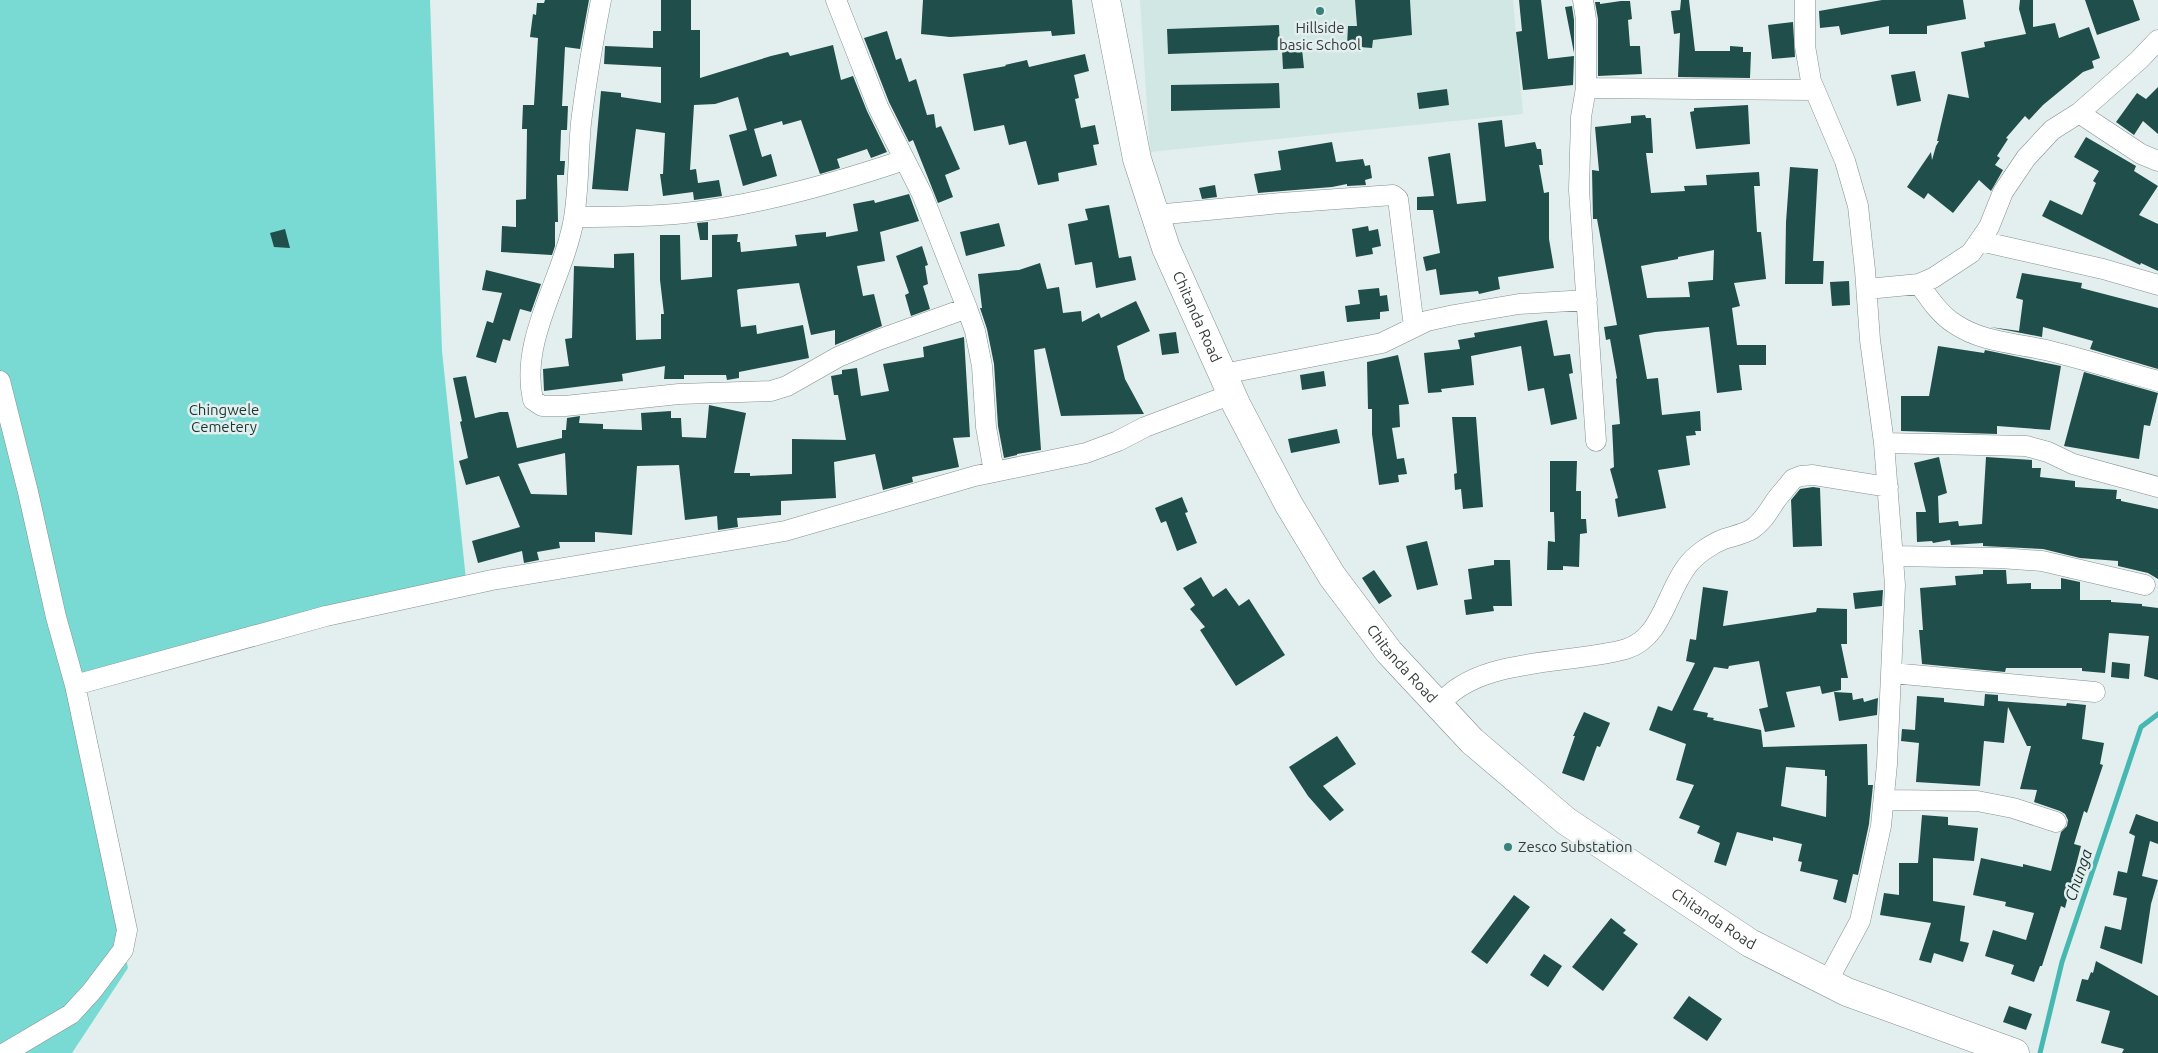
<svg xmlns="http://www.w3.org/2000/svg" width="2158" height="1053" viewBox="0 0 2158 1053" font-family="Ubuntu,sans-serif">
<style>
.built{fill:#d0e7e4}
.green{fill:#78dad2}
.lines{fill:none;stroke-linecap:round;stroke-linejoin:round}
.stream{stroke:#47b8b1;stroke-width:5}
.building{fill:#204e4b;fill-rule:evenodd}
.street-casing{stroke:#84908e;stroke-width:21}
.secondary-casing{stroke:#84908e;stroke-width:29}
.street{stroke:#fff;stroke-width:20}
.secondary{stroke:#fff;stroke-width:28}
.poi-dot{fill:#39807b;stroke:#e2efee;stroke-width:2}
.labels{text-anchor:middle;stroke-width:5;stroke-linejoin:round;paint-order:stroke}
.poi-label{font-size:15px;fill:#363b3b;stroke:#e2efee}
.street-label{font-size:15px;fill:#363b3b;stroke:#e2efee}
.park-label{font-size:15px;fill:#1b3532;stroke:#e2efee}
.water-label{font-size:16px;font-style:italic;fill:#18312f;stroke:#e2efee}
</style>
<rect width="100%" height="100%" fill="#e2efee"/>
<path class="built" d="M1140,0H1513L1523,114L1150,152Z"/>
<path class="green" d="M0,0H430L442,351L467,589L70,691L128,968L72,1053H0Z"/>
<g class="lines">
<path class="stream" d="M2040,1053L2062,962L2141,727L2158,714"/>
</g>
<path class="building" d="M545,0H589L580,49L565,47L562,106H568L567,130H561L560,161H565L564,175H557L558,222H555V246L552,255L501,252L502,226L516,227V200L526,199L527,129H522L523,105H534L538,38L530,37L533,14L536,15L537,3H544Z
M661,0H691V30H700V78L771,56L788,52L790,56L833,45L841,80L853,76L867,111L887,152L871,158L867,149L837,159L840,168L820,174L801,120L783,125L782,121L754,129L762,157L771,154L777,176L743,186L729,135L747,130L738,97L715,104L694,105L690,170L696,169L698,183L719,180L722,196L694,200L693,192L663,196L660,174H663L665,133L636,129L628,191L592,189L601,91L621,93V97L661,103V67L604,64L605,46L653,48V31H661Z
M923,0H1072L1075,34L1052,36L1051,31L950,37L921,34Z
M1355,0H1410L1412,35L1373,40L1372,48L1347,46L1348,26H1357Z
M1519,0H1541L1548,59L1574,56L1573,85L1523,90L1516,32L1522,31Z
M1681,0H1689L1695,51H1730V46L1743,47V52H1751L1750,78L1678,77L1680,33L1674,34L1671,11L1680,10Z
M1882,0H1963L1966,19L1927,26V34H1889V26L1841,35L1839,26L1820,28L1819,11Z
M2020,0H2033V27L2055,23L2059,38L2089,27L2100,58L2092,61L2094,68L2083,72L2043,105L2029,120L2025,116L2006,138L2008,139L1997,156L2000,158L1995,165L2003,170L1991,191L1979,180L1953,213L1928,193L1924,199L1907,187L1931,152L1932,160L1936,146L1939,141H1937L1948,94L1969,98L1961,52L1985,47L1984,42L2026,34L2019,9Z
M2085,0H2133L2140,20L2097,35Z
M1621,1H1630L1632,19L1628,20L1630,46H1640L1642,74L1598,76V19L1595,2H1600V4Z
M1572,6L1574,20V53L1565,7Z
M1793,22L1795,57L1772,59L1768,25Z
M1279,25L1280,50L1168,54L1167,29Z
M887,31L896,60L901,58L909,82L916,79L927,115L934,114L936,128L941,126L960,169L945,175L953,197L938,203L913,140L909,142L889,102L864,38Z
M1302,49L1304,68L1283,69L1282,50Z
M1085,54L1089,71L1074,75L1079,98L1075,99L1081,128L1095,125L1099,144L1093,145L1097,165L1058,173L1059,181L1038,185L1026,141L1009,145L1004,125L974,131L963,74L1006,66L1005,65L1027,60L1029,67Z
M1915,71L1921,101L1897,106L1891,75Z
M1279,83L1280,108L1171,111V85Z
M2158,87V134L2143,121L2134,135L2116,122L2137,93L2146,99Z
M1447,89L1449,105L1419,109L1417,93Z
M1748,105L1750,144L1696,149L1690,112L1694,111V108Z
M1645,115L1646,118H1651L1653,153H1646L1651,193L1685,191L1684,186L1707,185L1706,175L1759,172L1760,186H1754L1757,232H1761L1766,279L1734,283L1740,306L1732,308L1737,345H1766V365H1739L1742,390L1717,393L1709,327L1655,332L1639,335L1647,379L1658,378L1662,415L1700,411L1701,431H1695L1696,435L1686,436L1690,465L1658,470L1666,508L1618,517L1615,499L1618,498L1610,469L1614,467L1612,425L1620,424L1616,379L1617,378L1610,339L1606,340L1604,327L1617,325L1597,219H1593L1592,170L1599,171L1595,127L1631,123V116ZM1714,250L1713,280L1688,282L1690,297L1647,298L1641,266L1678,259V257Z
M1502,120L1505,147L1535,142L1537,149H1541L1543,165H1539L1544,193L1549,192V239L1554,268L1498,277L1500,289L1479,294L1478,291L1440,295L1436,269L1426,271L1423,257L1440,253L1433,210H1417V197L1434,196L1428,157L1450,153L1457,204L1486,201L1478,123Z
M2086,137L2136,166L2134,171L2158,186L2139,215L2158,224V271L2141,263L2140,265L2042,216L2050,200L2082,215L2096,183L2093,181L2099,171L2074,157Z
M1332,142L1336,162L1363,159L1365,166L1370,165L1372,178L1365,180L1366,185L1347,186V184L1332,187L1258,193L1254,174L1281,170L1278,151Z
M1790,167L1818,169L1813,261H1824L1823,284H1785L1786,222Z
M1215,185L1217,197L1202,199L1199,188Z
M909,194L919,221L880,232L885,261L857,266L863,296L874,294L882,326L835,345V330L811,335L799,283L739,289L737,290L741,327L756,325L757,334L803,325L809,358L739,372V378L727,380L726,375H684V379H664L665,366L622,374L623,381L544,391L543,369L569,366L565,339L572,338L574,266L614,268V254L634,253L636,340L661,339V314H664L660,280V235H680L681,280L712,277V235L738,234L737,242H740L741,252L797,246L795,235L826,232V237L858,231L853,204L874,200L875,203Z
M1109,205L1119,258L1131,256L1136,280L1096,288L1092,262L1075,265L1068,224L1088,220L1085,209Z
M708,222V240H700L697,223Z
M999,223L1005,246L966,256L960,232Z
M1368,226L1369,231L1378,229L1381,246L1372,248L1373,254L1356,257L1352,229Z
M285,229L290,248L274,247L270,233Z
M922,246L928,265L925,266L928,284L923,286L930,309L911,316L905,295L909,293L896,256Z
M1040,263L1047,289L1059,287L1063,313L1081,311L1082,322L1099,313L1101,318L1136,301L1150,331L1117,346L1125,379L1144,414L1061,416L1045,348L1034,350L1041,450L1017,454V455L1004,458L998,426L994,364L987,329L980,308H982L978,274L1019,270Z
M486,270L541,284L531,312L520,309L510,341L503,339L496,363L476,357L487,321L493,323L502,293L482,290Z
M2022,273L2082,283L2081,288L2158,308V369L2090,349L2093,341L2043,327L2042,337L1990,327L2019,331L2023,300L2016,298Z
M1849,281L1850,305L1832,306L1830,282Z
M1379,288L1380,296L1387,295L1389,311L1380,312V319L1347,322L1345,306L1360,304L1358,290Z
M1547,320L1554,356L1570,354L1573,373L1569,374L1577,419L1551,425L1544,388L1528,391L1521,346L1471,356L1474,385L1441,389L1442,392L1428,393L1424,353L1460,349L1458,340L1475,337L1474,333Z
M1176,332L1179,353L1162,355L1159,334Z
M964,337L970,437L953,438L959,467L912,477L913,482L883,490L875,454L834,462L836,498L781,501V515L737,518L738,527L718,530L717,516L685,520L679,465L637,466L632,535L595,532V542H559L560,548L537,552L539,560L524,563L522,551L478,563L472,541L520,527L499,476L466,485L459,461L468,458L460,422L462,421L453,378L466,376L475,418L500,412H508L517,448L562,438V430H566L567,418L580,416L579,423L603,424V429L642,430L641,413L671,411V418H681L682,437L706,438L709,405L746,413L734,473H750V476L792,474V439L846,440L838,395H834L831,376L842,374V370L857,368L861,396L889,391L883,364L924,357L923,347ZM565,453L567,495L531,494L518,464Z
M1938,346L1984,353L1985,350L2061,366L2050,430L1997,426V434L1901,431V396H1929Z
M1398,355L1409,404L1399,405L1400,427L1392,428L1397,459L1404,458L1407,474L1398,475L1399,482L1379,485L1372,434V409H1368L1367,362Z
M1324,371L1326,386L1302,390L1300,375Z
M2084,372L2158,393L2150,426L2144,425L2139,459L2064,446Z
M1452,417H1476L1483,507L1463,509L1461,489L1455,490L1454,474L1457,473Z
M1337,429L1340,443L1291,453L1288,439Z
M1939,457L1947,493L1938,496L1939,523L1958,521L1959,526L1982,524L1986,457L2032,460V468H2041L2040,477L2075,481V487L2117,490L2116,499H2121V501L2158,509V579L2148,573L2118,566V561L2080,558L2043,549L1983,546V543L1951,545L1950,540L1933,543L1932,541L1917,542L1916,512H1926L1914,463Z
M1550,461H1577L1576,491H1581V519H1586L1587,533L1580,534L1579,567L1563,566V570H1547L1548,541L1555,542L1554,512H1550Z
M1813,487L1820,488L1822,546L1793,547L1791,500L1800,489Z
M1182,497L1188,512L1185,513L1197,543L1177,551L1166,521L1161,523L1155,508Z
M1427,541L1438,585L1417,590L1406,546Z
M1494,560H1510L1512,606H1493L1494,611L1466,615L1464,600L1472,599L1468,569L1494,565Z
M1374,570L1392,596L1379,604L1362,578Z
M1983,570H2006L2007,584L2031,583V589H2061V578L2080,582V600H2111V602L2142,604V606L2158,608V680L2144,676L2149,636L2109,633L2105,673L2082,671V668H2006L2005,672L1922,664L1919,630H1923L1920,588L1956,585L1955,576L1983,574Z
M1201,577L1213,597L1226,588L1239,606L1249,599L1285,655L1236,686L1200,630L1205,627L1190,609L1195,605L1183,588Z
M1703,587L1728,591L1723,626L1816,612L1817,608L1847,609V644H1841L1848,678H1841V690L1822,694L1820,686L1786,692L1795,727L1765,732L1759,709L1768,707L1759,661L1729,666L1728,669L1714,667L1693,710L1708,713L1707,717L1714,718L1713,720L1761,730L1763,747L1867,744L1868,785H1873L1869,824L1858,875L1853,874L1846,903L1833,899L1838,880L1800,871L1802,862L1798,861L1802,844L1773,837V841L1737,832L1726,866L1714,862L1720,843L1697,833L1700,826L1679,818L1694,785L1676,780L1686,744L1649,730L1658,706L1672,711L1695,663L1686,661L1690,639L1696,640ZM1786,767L1825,770V776H1827L1826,817L1781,806Z
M1883,590L1882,606L1855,609L1853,593Z
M2112,662L2130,664L2129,679L2111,677Z
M1834,692L1852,693L1853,700L1863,698L1864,702L1878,698L1877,715L1839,721Z
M1985,694L1998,695V701L2066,706L2067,703L2086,705L2082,739L2104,743L2100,764L2103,765L2087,813L2084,811L2074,844L2081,846L2065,908L2061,906L2042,966H2040L2034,982L2011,974L2014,965L1985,956L1993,930L2026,940L2034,913L2005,906L2006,902L1973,895L1981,858L2023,867V864L2051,871L2061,832L2067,826L2068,820L2065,814L2060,811L2034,802L2037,790L2020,789L2031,746H2027L2008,707L2004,743L1984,741L1980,786L1916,782L1919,743L1901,741L1902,729L1915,730L1917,696L1944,698V702L1984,706Z
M1584,712L1610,723L1600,747L1597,746L1584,781L1562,773L1575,736H1573Z
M1337,736L1356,764L1323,786L1344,810L1330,821L1308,796L1289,767Z
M2136,814L2158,822V844L2150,841L2142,876L2158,880L2151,904L2142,964L2100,948L2105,926L2121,930L2127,898L2113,895L2118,871L2127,873L2135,836L2129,833Z
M1922,815L1948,817V825L1978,828L1974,861L1933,858V901L1965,906L1960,941L1969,943L1963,962L1934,953L1931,963L1919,960L1931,923L1880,915L1884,893L1899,895V863H1918Z
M1514,895L1530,907L1487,964L1471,952Z
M1611,918L1626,930L1623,933L1638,944L1603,991L1572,967Z
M1544,954L1562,966L1548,987L1530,975Z
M2096,961L2158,996V1053H2122L2124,1049L2101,1043L2110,1011L2076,1001L2082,979L2088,980L2091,972L2093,973Z
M1689,996L1722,1019L1707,1041L1673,1018Z
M2009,1006L2032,1014L2026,1030L2003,1022Z"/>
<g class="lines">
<defs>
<path id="street" d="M601,0C593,41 586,82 581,123C578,154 579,187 574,218C564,278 519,339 533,400L542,406H565L679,394L771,391L787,386L838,357L878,340L967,308
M836,0L878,107L922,194L967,308L975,331L982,366L986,427L994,472
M1583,0L1586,19V88L1581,117L1579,190L1596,441
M1805,0V46L1811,81L1845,161L1858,206L1865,270L1870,340L1884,443L1895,585L1887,764L1881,826L1860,921L1827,982
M1586,88L1815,90
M2079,113L2141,154L2158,161
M1155,215L1281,203L1393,195L1398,199L1414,327
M574,217C611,217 648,217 685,213C759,205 833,184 904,160
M1980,241L2103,269L2158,285
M1919,284C1929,298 1940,315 1955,324C1983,343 2018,343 2050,351C2086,360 2122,371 2158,381
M1867,289L1919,284L1933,278L1971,253L1989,227L2003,192L2026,158L2052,130L2079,113L2139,60L2158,40
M1223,374L1382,343L1427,321L1454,315L1519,304L1587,300
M0,381L28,492L56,617L75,685L127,930L123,950L92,991L71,1014L5,1053
M1884,443L2026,446L2048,452L2073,464L2158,487
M1894,556L2000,558L2042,561L2145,585
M1892,673L2095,692
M75,685L326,616L492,580L785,531L975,476L1086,453L1118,441L1145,427L1219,399
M1438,707C1474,656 1571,665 1626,649C1662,638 1666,593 1687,566C1695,555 1711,544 1724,539C1733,536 1744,534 1752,529C1763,522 1769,510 1776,500C1781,493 1788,486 1793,479L1801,476L1813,475L1888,487
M1884,800L1977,801L2013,808L2056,822"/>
<g id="secondary">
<path id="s1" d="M1106,0L1137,159L1166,248L1237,406L1289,505L1332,576L1389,652L1472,741L1566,821L1750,943L1847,992L2015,1053"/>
</g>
</defs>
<use href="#street" class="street-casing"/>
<use href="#secondary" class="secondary-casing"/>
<use href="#street" class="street"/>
<use href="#secondary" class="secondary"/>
</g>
<g class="poi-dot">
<circle cx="1320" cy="11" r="5"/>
<circle cx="1508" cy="847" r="5"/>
</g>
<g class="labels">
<g class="poi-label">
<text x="1320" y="33">Hillside<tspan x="1320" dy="17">basic School</tspan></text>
<text x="1518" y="852" text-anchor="start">Zesco Substation</text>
</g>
<g class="street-label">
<text dy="5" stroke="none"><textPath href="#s1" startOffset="331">Chitanda Road</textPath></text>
<text dy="5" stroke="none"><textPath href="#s1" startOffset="736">Chitanda Road</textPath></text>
<text dy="5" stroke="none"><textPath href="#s1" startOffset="1141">Chitanda Road</textPath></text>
</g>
<g class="park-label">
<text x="224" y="415">Chingwele<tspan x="224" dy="17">Cemetery</tspan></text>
</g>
<g class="water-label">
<text transform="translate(2078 875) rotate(-71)" y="6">Chunga</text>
</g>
</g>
</svg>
